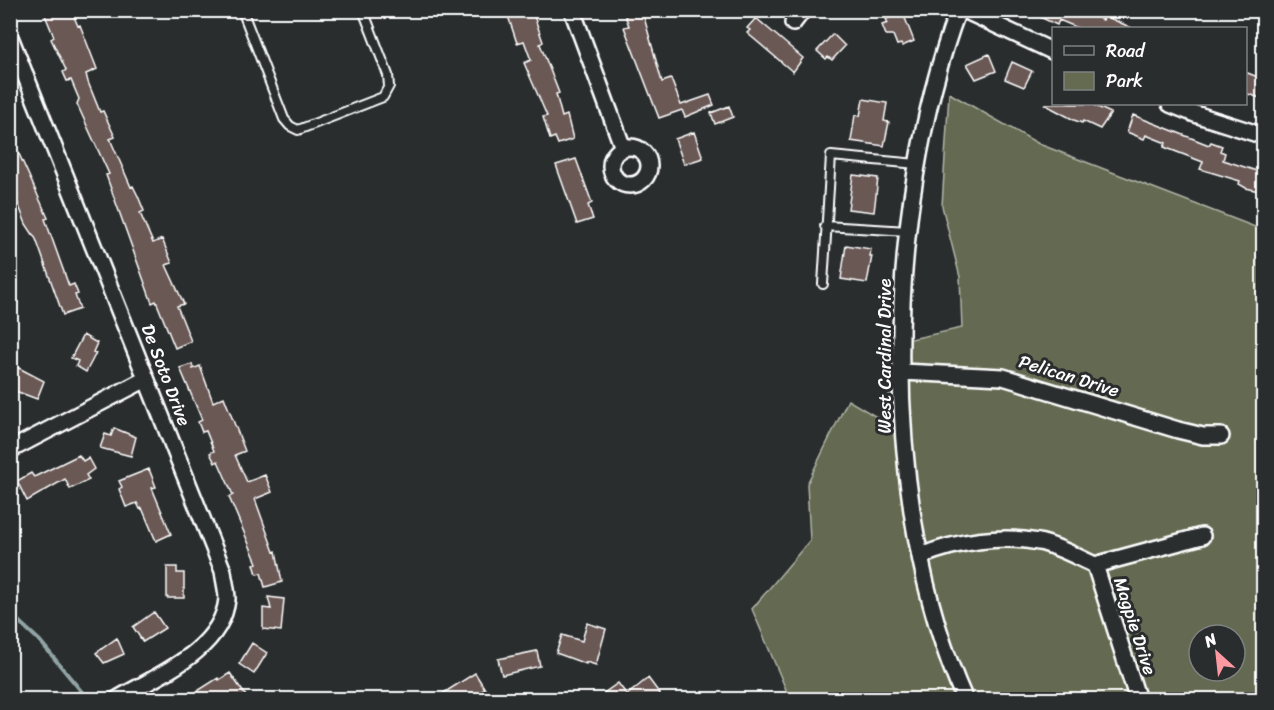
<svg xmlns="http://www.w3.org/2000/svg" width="1274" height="710" viewBox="0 0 1274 710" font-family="Sriracha,sans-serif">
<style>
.green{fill:#646b51;stroke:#b2b5a8;stroke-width:1.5;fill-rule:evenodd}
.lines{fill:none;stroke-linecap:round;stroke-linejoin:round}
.stream{stroke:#92a4a6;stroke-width:4}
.building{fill:#6a5954;stroke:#fff;stroke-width:1.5}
.service-casing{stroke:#fff;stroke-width:12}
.minor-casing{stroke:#fff;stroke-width:20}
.service{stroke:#2a2d2e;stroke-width:8}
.minor{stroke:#2a2d2e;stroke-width:15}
.labels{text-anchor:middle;stroke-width:6;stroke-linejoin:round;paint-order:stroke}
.street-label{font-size:18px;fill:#fff;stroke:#2a2d2e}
</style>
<rect width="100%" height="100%" fill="#2a2d2e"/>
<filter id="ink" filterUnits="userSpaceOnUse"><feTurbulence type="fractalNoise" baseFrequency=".0167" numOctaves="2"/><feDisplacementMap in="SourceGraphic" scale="12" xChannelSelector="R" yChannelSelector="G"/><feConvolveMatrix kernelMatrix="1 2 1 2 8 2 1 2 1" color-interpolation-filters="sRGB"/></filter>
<g filter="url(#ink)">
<path class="green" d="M949,93L1039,144L1263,230V699H790L752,609L810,540L807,484L848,400L890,425L888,344L962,328L960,277L942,206ZM1199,635H1235V671H1199Z"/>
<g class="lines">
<path class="stream" d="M10,607L14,617L40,641L86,697"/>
</g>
<path class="building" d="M43,10H71L78,26L80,25L97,69L86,74L88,82L100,112L103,111L115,137L110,139L131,187L133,186L138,196L144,211L140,213L153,243L162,239L172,263L166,265L184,304L177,306L191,341L175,348L156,301L152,303L106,175L109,174L77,104L79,99L71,80L67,81L63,72L66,70L51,39L54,37Z
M513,10H532L543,42L540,44L559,93L556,94L562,117L567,115L573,139L558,144L555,137L550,139L543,117L547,116L524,63L531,60L524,41L517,43L508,16L514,14Z
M623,10H642L662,82L671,79L681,105L710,95L714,105L685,117L682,110L659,118L624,27L629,26Z
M1025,10H1080L1103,20L1105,16L1132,28H1078L1059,20L1057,25Z
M903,13L914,41L902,46L901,44L897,45L893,35H886L882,25L888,23L886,19Z
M756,18L803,58L793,72L747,33L750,30L747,28Z
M833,34L845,46L832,60L828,57L826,59L817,51Z
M989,54L996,71L976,79L967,64Z
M1012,62L1032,71L1024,87L1005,79Z
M1245,72L1263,79V99L1245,93Z
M863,99L887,103L884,121L889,122L884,146L851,141L855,115L860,116Z
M1044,104H1091L1111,113L1100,129L1083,121L1082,123L1074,120Z
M729,106L733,117L715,124L711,113Z
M1133,115L1209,145L1211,142L1222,146L1220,151L1225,153L1223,160L1263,173V192L1246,188L1239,184L1240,181L1200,169L1203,162L1164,147L1166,143L1146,135L1144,139L1127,132Z
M694,132L703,158L684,164L675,139Z
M10,134L48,218L45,219L69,286L74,284L78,294L75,295L80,309L63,315L36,239L26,224L15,196L18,195L10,176Z
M576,159L592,203L588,205L593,219L577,224L556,165Z
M853,175L878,178L874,212L848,209Z
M846,245L871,249L870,256H872L867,283L841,279Z
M83,335L97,343L93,352L96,353L86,372L76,366L78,361L71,358Z
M192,364L193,369L200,366L213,402L224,397L245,451L235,455L247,482L265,475L272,492L255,499L274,552L276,551L282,582L265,587L261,573L257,574L254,564L257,563L229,497L233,495L218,461L215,463L210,453L214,451L206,431L202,432L198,422L202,420L180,368Z
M17,367L44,381L37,399L10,389Z
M114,428L136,437L131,456L100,448L105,434L111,436Z
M79,455L83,461L88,458L94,469L86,475L89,480L70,489L65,479L27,501L17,481L31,473L34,477Z
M149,469L156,487L152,488L171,534L156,541L142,508L140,509L137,503L126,507L119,489L122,487L119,481Z
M167,567H177V573H184V598H167Z
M268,597L284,599L281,631L263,629V608L271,609Z
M154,612L165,628L143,642L133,627Z
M587,623L606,629L596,665L586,662V664L556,653L562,635L582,641Z
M117,638L124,654L104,663L96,653Z
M252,643L267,653L254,674L239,664Z
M537,651L540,666L502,675L498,659Z
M230,673L248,699H185L218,678L219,680Z
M475,673L485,689L468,699H434Z
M648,678L660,694L652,699H609L604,693L618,683L627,695Z"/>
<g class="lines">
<defs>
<path id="service" d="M242,10L284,119L290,126L298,130L383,97L389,86L388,75L363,10
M825,226L908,231
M823,284L831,156L917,164"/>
<path id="minor" d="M572,10L623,148
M958,10C884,210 877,504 965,700
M964,10L1054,52
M793,23L803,10
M10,37L223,571C224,580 227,590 227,599C222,651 156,676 116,700
M1170,104L1195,114L1264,136
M611 166a19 19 0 1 1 38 0a19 19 0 1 1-38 0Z
M902,372L1003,377L1178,430L1203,436H1221
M10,450L146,379
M921,556C958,541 1000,535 1039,542C1058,546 1077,557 1095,565L1138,700
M1095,565L1202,536"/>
</defs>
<use href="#service" class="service-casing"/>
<use href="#minor" class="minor-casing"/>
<use href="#service" class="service"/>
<use href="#minor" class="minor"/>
</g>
</g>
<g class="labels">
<g class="street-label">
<text transform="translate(885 356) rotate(-90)" y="6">West Cardinal Drive</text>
<text transform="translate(166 375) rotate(69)" y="6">De Soto Drive</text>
<text transform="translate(1069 376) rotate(17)" y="6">Pelican Drive</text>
<text transform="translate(1135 626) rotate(72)" y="6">Magpie Drive</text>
</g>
</g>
<rect width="1274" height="710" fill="none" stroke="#2a2d2e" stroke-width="36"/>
<rect x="18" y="18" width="1238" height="674" fill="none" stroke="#fff" stroke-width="2" filter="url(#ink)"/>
<rect x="1052" y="27" width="195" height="78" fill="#2a2d2e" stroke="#7f8182" stroke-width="1.5"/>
<rect x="1064" y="46" width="30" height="9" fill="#2a2d2e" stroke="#7f8182" stroke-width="1.5"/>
<text x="1106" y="57" font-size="18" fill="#ffffff">Road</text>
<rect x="1064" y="72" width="30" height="18" fill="#646b51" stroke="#7f8182" stroke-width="1.5"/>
<text x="1106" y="87" font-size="18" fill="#ffffff">Park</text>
<g transform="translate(1217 653) rotate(333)"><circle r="28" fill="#2a2d2e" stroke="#7f8182" stroke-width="1.5"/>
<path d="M0-4.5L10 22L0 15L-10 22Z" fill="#ff9aa2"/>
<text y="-9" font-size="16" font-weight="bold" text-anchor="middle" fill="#ffffff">N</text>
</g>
</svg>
